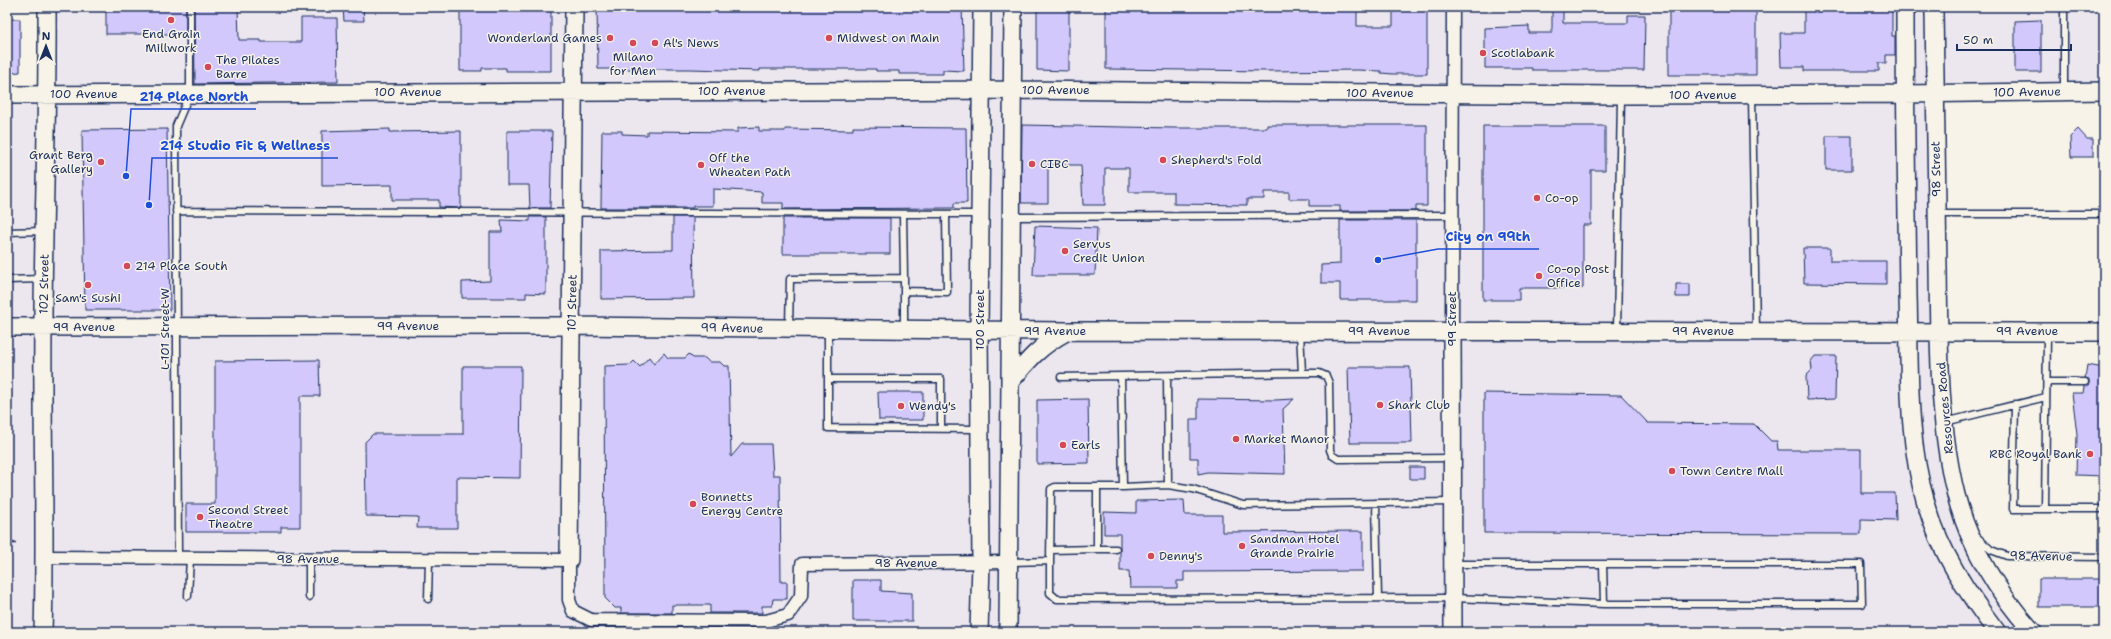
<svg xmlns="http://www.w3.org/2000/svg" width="2111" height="639" viewBox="0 0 2111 639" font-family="'Shantell Sans',sans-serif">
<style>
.built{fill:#ece6ee}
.building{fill:#d2c8fb;stroke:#1b2f5e}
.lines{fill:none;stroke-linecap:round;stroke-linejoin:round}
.lane-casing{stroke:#1b2f5e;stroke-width:9}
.street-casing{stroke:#1b2f5e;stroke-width:15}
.secondary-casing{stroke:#1b2f5e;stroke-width:20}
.path{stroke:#1b2f5e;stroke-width:2.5;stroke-dasharray:3 3;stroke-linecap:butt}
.lane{stroke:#f7f3e8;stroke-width:6}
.street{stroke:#f7f3e8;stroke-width:12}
.secondary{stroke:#f7f3e8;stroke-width:17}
.poi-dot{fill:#d1495b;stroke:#f7f3e8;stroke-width:1.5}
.labels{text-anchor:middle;stroke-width:3;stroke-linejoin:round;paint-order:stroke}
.poi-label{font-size:12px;fill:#1b2f5e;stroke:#f7f3e8;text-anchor:start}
.street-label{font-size:12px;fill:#1b2f5e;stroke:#f7f3e8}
.leader{fill:none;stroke:#1d4ed8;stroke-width:1.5}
.callout-dot{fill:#1d4ed8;stroke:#f7f3e8;stroke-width:1.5}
.callout-label{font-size:13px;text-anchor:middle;font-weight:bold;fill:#1d4ed8;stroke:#f7f3e8;stroke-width:3;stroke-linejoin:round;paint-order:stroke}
</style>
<rect width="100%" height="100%" fill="#f7f3e8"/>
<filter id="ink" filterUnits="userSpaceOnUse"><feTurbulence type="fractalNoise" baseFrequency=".025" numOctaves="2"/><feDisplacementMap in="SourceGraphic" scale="8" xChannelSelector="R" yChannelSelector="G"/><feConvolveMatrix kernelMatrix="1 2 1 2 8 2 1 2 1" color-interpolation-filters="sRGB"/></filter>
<g filter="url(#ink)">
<path class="built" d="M47,7H2104V91L1935,93L1939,331L1966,525L2033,632H7V95L48,94Z"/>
<path class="building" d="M106,7H186V34H106Z
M194,7H238L239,40H261V42H301V18H337L338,82L195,84Z
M343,7H363L364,21H344Z
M460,7H551V71H506V68H482V71H460Z
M597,7H962L964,71L943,70V74H899V71H876V69H760V71L690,69H598Z
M1037,7H1069V71L1037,70Z
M1106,7L1357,8V26H1393V7H1427V74H1393L1381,73V71L1358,70L1268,71L1106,69Z
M1552,7H1563V23H1628V15H1645L1644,70H1532V68H1485V28L1529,26V33H1552Z
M1669,7H1756V75H1669Z
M1828,7H1892V36H1895V55H1886V63H1879V71H1804V67H1781L1780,33H1804V9H1828Z
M7,19H20V72L7,73Z
M2041,20V72H2015V21Z
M1022,125L1174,128H1267V125H1427V206H1416V211H1340V206H1309V199H1289V192H1264V199H1247V205L1174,204V192H1129V168H1105V205H1083L1081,165H1048V203H1021Z
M1483,126H1605V170H1591V225H1583V288H1519V300H1483Z
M759,127V131H785V129L853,130V127L966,128L967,203H954V208L783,209V203H762V192L713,189V206H693V208H601L602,131H622V134L647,135V131L738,132V128Z
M167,129L170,310H85L82,130Z
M390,129V132L461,131V208L439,207V200H392V185L322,186V131Z
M2078,129L2087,139H2093V157H2071L2070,137Z
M507,131H552L550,208H530L529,185H507Z
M1826,136H1852V170H1826Z
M530,217H546V294L526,293V298H462V282L490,281V232H502L501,220L530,221Z
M673,217H693L694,298L601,299V251L673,250Z
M783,218H890V254H783Z
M1340,220H1416V300H1340V283H1321V265L1340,264Z
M1035,226L1097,228L1095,275H1033Z
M1803,248H1830V261H1886V284L1804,283Z
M1676,284H1690V297H1676Z
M664,353L668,358H685L689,354L693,358H705L709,362H720L724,366H729L731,457L742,444H771L773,475H780L781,582H787V599H773L772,606H762V613H710V605H672V613H621V608H615L605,598L604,366L630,365L634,361L640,367L649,357L654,364Z
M1815,356H1836L1835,399L1807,400L1806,376L1812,370L1811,361Z
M319,360L320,396H300V527H281V532H186V504H215V361Z
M2087,365L2104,368V476L2076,475L2077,434L2072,393H2083L2084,386L2089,384V379L2085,378Z
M463,366H521L520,478L457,477V528H417L418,517L366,516L365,442L373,434H463Z
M1348,367H1410L1412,443H1350Z
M878,392H923V420H879Z
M1484,393L1621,395L1648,423L1754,424L1771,441H1777L1778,450H1861V493H1895L1896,520L1861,519V534L1484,533Z
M1088,399L1089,463L1037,464V400Z
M1198,399L1275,400L1294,399L1283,409L1285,474L1208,472L1198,474V458H1190V419H1198Z
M1410,467H1424V479H1410Z
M1184,500L1185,515H1222V532L1363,531V571L1184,572V581H1177V588H1130L1129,571H1120V534H1104V512L1136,513V501Z
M2039,579H2104V607H2039Z
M853,580H881V591L912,593V621H853Z"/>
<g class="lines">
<defs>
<path id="lane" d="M2064,91V7
M1752,96L1756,331
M176,211L978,214
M1939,214H2104
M1012,217L1452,215
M7,232L43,231
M7,280L41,279
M904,291L947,292L946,214
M789,327L790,279L904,278L903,214
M828,329V428L980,429
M904,329V278
M1617,331L1621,97
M2047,334L2045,509H2104
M1302,373H1319L1326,376L1329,383L1330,450L1332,455L1338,459L1451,458
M1121,376L1302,373L1300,332
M1167,376L1168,485
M1061,377L1121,376L1123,487L1168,485L1193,489L1243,505L1451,502
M828,379H941V428
M2047,382H2085
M2015,404L2013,509H2045
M1945,422L2046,397
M1097,487V549H1116
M1376,503L1378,598
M1977,537L1991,550L2007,556L2104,557
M1050,550L1097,549
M178,558L176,126L190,93V7
M309,559V597
M1050,561V593L1057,599L1453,598L1604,604H1862L1861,564H1454
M1010,562L1050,561L1051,489L1055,487H1123
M1603,564L1604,604
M188,596L190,558
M428,599L429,560"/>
<path id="street" d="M1452,331L1453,7
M46,557L569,560V600L573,611L591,620L766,621L788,615L801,596L802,564L1010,562"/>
<path id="secondary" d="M1908,7L1905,12C1905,106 1907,201 1908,295C1910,364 1906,437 1926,503C1940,552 1967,593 1997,632
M1932,7L1934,11C1935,97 1936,182 1938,267C1939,340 1938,424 1956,495C1969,546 1998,593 2033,632
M7,95L1013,90L1621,95L1905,94L2104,91
M7,327L572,326L1068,331L2104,332
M1452,331L1453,632
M1010,382C1029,359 1040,346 1066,332
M569,560L574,7
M43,632C46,530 42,429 43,327C43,221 48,114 47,7
M979,632L981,563L979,331L982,7
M1008,632L1013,7"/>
</defs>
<use href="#lane" class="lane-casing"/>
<use href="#street" class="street-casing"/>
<use href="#secondary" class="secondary-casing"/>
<path class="path" d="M7,543H18"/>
<use href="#lane" class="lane"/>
<use href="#street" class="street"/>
<use href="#secondary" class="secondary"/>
</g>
</g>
<g class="poi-dot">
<circle cx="171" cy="20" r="4"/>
<circle cx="610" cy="38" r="4"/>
<circle cx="829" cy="38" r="4"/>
<circle cx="633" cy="43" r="4"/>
<circle cx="655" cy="43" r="4"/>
<circle cx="1483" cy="53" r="4"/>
<circle cx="208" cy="67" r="4"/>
<circle cx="1163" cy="160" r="4"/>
<circle cx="101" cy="162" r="4"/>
<circle cx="1032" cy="164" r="4"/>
<circle cx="701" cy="165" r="4"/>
<circle cx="1537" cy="198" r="4"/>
<circle cx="1065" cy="251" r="4"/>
<circle cx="127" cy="266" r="4"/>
<circle cx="1539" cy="276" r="4"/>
<circle cx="88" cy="285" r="4"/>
<circle cx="1380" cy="405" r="4"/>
<circle cx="901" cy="406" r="4"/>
<circle cx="1236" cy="439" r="4"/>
<circle cx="1063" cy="445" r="4"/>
<circle cx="2090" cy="454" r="4"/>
<circle cx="1672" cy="471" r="4"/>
<circle cx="693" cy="504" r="4"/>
<circle cx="200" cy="517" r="4"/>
<circle cx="1242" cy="546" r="4"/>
<circle cx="1151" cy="556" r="4"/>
</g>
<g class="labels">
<g class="poi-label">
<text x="171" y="38" text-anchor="middle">End Grain<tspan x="171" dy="14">Millwork</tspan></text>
<text x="602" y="42" text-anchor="end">Wonderland Games</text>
<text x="837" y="42">Midwest on Main</text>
<text x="663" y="47">Al's News</text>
<text x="1491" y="57">Scotiabank</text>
<text x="633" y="61" text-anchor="middle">Milano<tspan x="633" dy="14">for Men</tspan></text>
<text x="216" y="64">The Pilates<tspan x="216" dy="14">Barre</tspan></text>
<text x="93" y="159" text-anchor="end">Grant Berg<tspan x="93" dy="14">Gallery</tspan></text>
<text x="709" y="162">Off the<tspan x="709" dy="14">Wheaten Path</tspan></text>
<text x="1171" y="164">Shepherd's Fold</text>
<text x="1040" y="168">CIBC</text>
<text x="1545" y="202">Co-op</text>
<text x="1073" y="248">Servus<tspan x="1073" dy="14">Credit Union</tspan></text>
<text x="135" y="270">214 Place South</text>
<text x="1547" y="273">Co-op Post<tspan x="1547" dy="14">Office</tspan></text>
<text x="88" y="302" text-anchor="middle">Sam's Sushi</text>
<text x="1388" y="409">Shark Club</text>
<text x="909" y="410">Wendy's</text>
<text x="1244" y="443">Market Manor</text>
<text x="1071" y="449">Earls</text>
<text x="2082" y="458" text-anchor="end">RBC Royal Bank</text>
<text x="1680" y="475">Town Centre Mall</text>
<text x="701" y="501">Bonnetts<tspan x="701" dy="14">Energy Centre</tspan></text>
<text x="208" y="514">Second Street<tspan x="208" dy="14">Theatre</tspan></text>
<text x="1250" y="543">Sandman Hotel<tspan x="1250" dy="14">Grande Prairie</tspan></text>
<text x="1159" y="560">Denny's</text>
</g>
<g class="street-label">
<text x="1056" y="94">100 Avenue</text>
<text x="732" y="95">100 Avenue</text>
<text x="408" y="96">100 Avenue</text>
<text transform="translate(2027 92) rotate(-1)" y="4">100 Avenue</text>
<text x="1380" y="97">100 Avenue</text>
<text x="84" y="98">100 Avenue</text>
<text x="1703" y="99">100 Avenue</text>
<text transform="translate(1936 169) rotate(-91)" y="4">98 Street</text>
<text transform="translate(44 284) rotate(-89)" y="4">102 Street</text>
<text transform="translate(572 303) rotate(-89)" y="4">101 Street</text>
<text transform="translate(1452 319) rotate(-90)" y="4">99 Street</text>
<text transform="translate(980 320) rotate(-90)" y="4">100 Street</text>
<text x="408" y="330">99 Avenue</text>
<text x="84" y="331">99 Avenue</text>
<text transform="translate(732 328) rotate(1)" y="4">99 Avenue</text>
<text transform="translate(165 329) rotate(-90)" y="4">L-101 Street-W</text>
<text x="1055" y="335">99 Avenue</text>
<text x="1379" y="335">99 Avenue</text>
<text x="1703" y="335">99 Avenue</text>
<text x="2027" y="335">99 Avenue</text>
<text transform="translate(1945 408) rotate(-95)" y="4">Resources Road</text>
<text transform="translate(2041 556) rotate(1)" y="4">98 Avenue</text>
<text x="308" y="563">98 Avenue</text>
<text x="906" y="567">98 Avenue</text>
</g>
</g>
<path class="leader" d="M126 176L131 109H256M149 205L152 158H338M1378 260L1438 249H1539"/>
<g class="callout-dot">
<circle cx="126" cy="176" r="4"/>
<circle cx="149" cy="205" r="4"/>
<circle cx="1378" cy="260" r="4"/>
</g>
<g class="callout-label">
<text x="194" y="101">214 Place North</text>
<text x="245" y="150">214 Studio Fit &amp; Wellness</text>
<text x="1488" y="241">City on 99th</text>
</g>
<rect width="2111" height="639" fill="none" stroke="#f7f3e8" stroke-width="24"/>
<rect x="12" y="12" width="2087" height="615" fill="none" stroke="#1b2f5e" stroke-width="1.5" filter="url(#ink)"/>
<g transform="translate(46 46)" stroke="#f7f3e8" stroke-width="3" paint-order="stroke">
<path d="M0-3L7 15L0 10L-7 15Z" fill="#1b2f5e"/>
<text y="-6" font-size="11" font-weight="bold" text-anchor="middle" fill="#1b2f5e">N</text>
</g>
<path d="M1957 44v6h114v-6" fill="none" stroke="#1b2f5e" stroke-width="2"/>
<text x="1963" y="44" font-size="12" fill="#1b2f5e" stroke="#f7f3e8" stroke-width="3" paint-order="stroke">50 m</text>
</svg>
